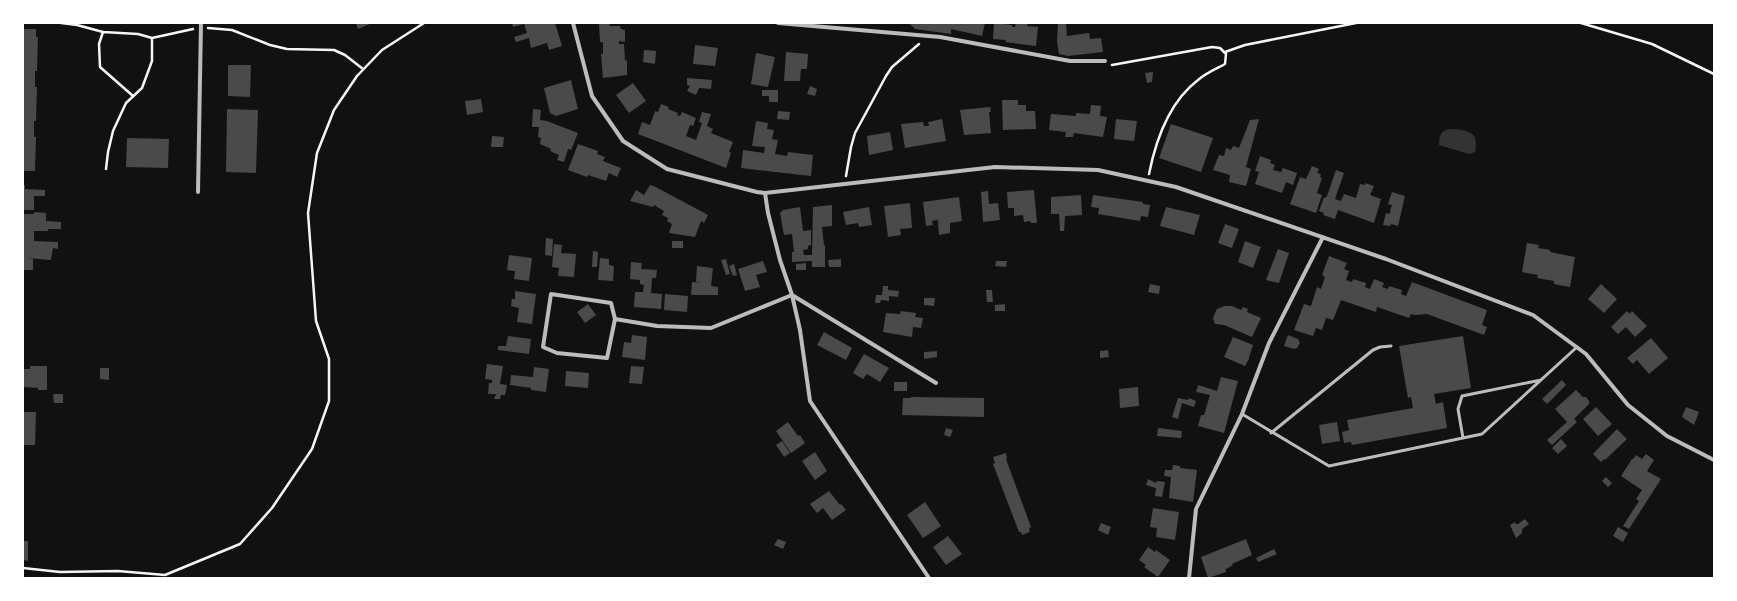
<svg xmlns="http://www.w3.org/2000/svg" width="1737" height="601" viewBox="0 0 1737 601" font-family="Jost,sans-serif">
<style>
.water{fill:#333}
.building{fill:#4a4a4a}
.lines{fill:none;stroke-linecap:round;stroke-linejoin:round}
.path{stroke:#f5f5f5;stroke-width:2.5}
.service{stroke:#bcbcbc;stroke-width:3}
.minor{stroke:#bcbcbc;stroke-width:4}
</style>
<rect width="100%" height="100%" fill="#111"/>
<path class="water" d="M1449,129C1466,130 1480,130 1475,152L1469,154L1439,145C1439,137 1440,131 1449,129Z"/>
<path class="building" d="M356,23H372L358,29Z
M512,23H555L562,46L549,50L547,43L531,48L529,38L516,42L514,37L527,33L524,24L513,27Z
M609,23L610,26H620L621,29L625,30V42L619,41V44H624L625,61L627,60V75L603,78L601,54H603V42H600L599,24Z
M909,23H985L982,36L951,29V34L915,29Z
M994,23L1012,25V27H1015L1016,23H1028L1027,26L1038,27L1036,46L1005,42L1006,40L993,39Z
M1058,23H1066L1067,36L1089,33L1090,39L1101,38L1103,52L1068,56L1059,54L1057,42Z
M23,29H36V37H38L37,71H35V87H37L36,121H34V137H36L35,171H23Z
M695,45L718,48L715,66L693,64Z
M644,50L656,51L655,64L643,62Z
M786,52L808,54L807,69H801L800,81H784Z
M756,53L775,57L768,87L751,84Z
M228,65H251L250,97L228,96Z
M1153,72L1152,82L1147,83L1145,73Z
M687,78L712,80L711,89L699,88L696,95L687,91L690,86L687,85Z
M571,80L578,109L556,116L550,113L544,88Z
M633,83L646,101L629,113L616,95Z
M810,86L817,89L815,96L807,94Z
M762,90H778V102H769V96H762Z
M481,99L483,112L467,115L465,101Z
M1002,100H1018V105H1026V111H1035L1036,129L1003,130Z
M661,104L669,107L668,109L678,113L677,115L680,116L682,112L696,118L693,126L690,125L686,136L696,140L702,123L699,122L702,112L711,114L707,126L713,129L711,133L733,142L729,152L731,153L726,168L638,134L642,122L650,125L655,111L658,112Z
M1091,105L1101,106L1100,116L1107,117L1103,137L1074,133L1073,137H1065L1066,132L1049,130L1051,114L1076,116V113L1090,114Z
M990,107L991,112H989L991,133L964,135L960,110Z
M227,109L258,110L256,173L226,172Z
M533,109L541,110L540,120L547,121L578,133L571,150L568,149L564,162L557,160L559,155L550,151L551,149L540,144L541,138L538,137L539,127H532Z
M778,111L790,112L789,120L777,119Z
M942,119L946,141L905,148L901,124L923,122L924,126H929L928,122Z
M1116,119L1137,121L1134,141L1114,139Z
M1259,119L1246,167L1251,169L1246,186L1229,182L1230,175L1213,170L1219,155L1224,156L1226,148L1231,150L1233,146L1239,148L1250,120Z
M756,121L768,123L767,129L774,130L772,139L778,140L775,154L787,156L788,152L813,155L811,176L741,168L743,150L764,153L765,147L752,146Z
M1171,124L1213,138L1201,172L1159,158Z
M890,132L893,150L869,155L867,136Z
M492,136L504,137L503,147H491Z
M127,138L169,139L168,168L126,167Z
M578,144L598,151L597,154L605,157L603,161L621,168L617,177L609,173L606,181L588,175L587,177L568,170Z
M1260,156L1271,160L1270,163L1275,165L1273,170L1281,172L1283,168L1297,173L1293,185L1286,182L1282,193L1255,184L1259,172L1255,171Z
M1312,166L1319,169L1317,173L1321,174L1320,177L1322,178L1317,193L1322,195L1316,213L1290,204L1300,177L1306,179Z
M1336,170L1344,173L1335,199L1341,201L1344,194L1356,198L1360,184L1365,185V183L1374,186L1370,195L1381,199L1374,223L1338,210L1335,219L1323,215L1324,213L1319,211L1324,197L1325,198L1327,196Z
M23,185H25V189L45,190V196H34V210H23Z
M650,185L654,186L708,215L704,223L701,221L695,237L669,233L672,224L667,221L668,218L662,215L664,211L654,205L653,207L630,201L636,190L644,195Z
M1034,190L1037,223H1031L1030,221L1024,222L1023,215L1014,216V208H1008L1007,192Z
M988,191L989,204L998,203L1000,220L983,222L981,192Z
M1392,192L1405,196L1398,226L1391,224L1390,226L1383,225L1386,213L1389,214L1391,211H1390L1392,205L1388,204Z
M1081,195L1082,215L1065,216L1064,231H1060L1059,214H1051V197Z
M1093,195L1143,202V204L1150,205L1148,217L1141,216L1140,221L1098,214L1099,208L1091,207Z
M959,197L962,221L950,223V233L939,235L938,220L932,221L933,225L926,226L923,202Z
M910,203L912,228L900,229L901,235L888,237L884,206Z
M832,205V226L822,227L824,245H825V267H812V261L792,262V252H794L792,234L784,235L780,213L783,210L800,207L803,231L811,230V245L808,246V249L803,250L804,255H812L813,207Z
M869,207L872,225L859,227L858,223L846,225L843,212Z
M1166,207L1200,215L1194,235L1160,226Z
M34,212L46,213V221L61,222V229H48V231H34V241L58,242V249L53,248L51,260L27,258L33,259V270H23V214H34Z
M1225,224L1239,229L1232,248L1218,243Z
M546,238L553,239L552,256L545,255Z
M672,241H683V248H672Z
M1245,241L1261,247L1253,268L1238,262Z
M1527,243L1539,245L1538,248L1550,250V252L1575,257L1570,287L1554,284V281L1537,278L1538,275L1522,272Z
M554,244L562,245L561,253L576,254L574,277L558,276L559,268L552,267Z
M1278,249L1289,253L1279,283L1266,280Z
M593,251L598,252L597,267H592Z
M509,255L532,258L529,281L514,279L515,271L507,270Z
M1329,256L1347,263L1344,269L1349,271L1346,280L1352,282L1353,279L1366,283L1365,287L1370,289L1374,279L1384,283L1382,287L1388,289L1389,286L1402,290L1401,294L1406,296L1412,282L1487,310L1482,325L1487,327L1484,335L1427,314L1415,315L1411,314L1409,318L1377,307L1376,312L1341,300L1333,320L1326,318L1322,330L1316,328L1313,336L1294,330L1304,304L1311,306L1317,287L1321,289L1325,277L1322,275Z
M600,258L609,259V265L614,266L613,281L598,280Z
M726,259L730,274L726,275L721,260Z
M841,259V267H829L828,260Z
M763,261L767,272L756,275L760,287L745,291L738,269Z
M996,261H1007L1006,267L995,266Z
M631,262L642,263L641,269L657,270L656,278H652L651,293L662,294L661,309L634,307L635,292H643L644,285L640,284V280L630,279Z
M806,263V270H796V264Z
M734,264L737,275L733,276L729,266Z
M697,266L713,268L711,286L718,287V295H691L692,282L703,283L702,290L703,283L696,282Z
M1150,284L1160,286L1159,294L1148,292Z
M1601,284L1617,299L1604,313L1588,299Z
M883,286H888V290L899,291L898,297L889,296V301L881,300L880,303H875L876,295H882Z
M986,290H992L993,302H987Z
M515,291L536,294L532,324L517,322L519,308L511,306L512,299H515Z
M665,294L688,296L687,312L664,310Z
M924,298H935L934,306L924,305Z
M588,304L596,315L585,323L577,312Z
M1005,304V311H995V305Z
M1224,306H1232L1241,310L1243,307L1248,309L1247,312L1261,318L1252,337L1224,325L1215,324L1213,318L1215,313L1217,309Z
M901,311L916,313L915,317L923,318L921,328L913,327L912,337L883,332L886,313L900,314Z
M1627,311L1630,314L1632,311L1647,326L1635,337L1626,327L1618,334L1611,327Z
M824,332L852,348L846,360L817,345Z
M632,335L647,337L645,360L622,357L624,342L631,343Z
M1288,335L1298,339L1300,343L1297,348L1294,349L1284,346Z
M508,336L531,339L529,354L498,350V346H506Z
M1463,336L1471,388L1434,394L1436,404L1443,402L1447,428L1352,445L1351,442L1344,443L1342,432L1349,430L1347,420L1413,408L1411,397L1408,398L1399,346Z
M1233,337L1253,345L1249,357V359L1245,366L1224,357Z
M1651,338L1668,358L1649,374L1637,360L1633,364L1627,358Z
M1108,350L1109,357L1100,358V351Z
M937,351V357L924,359V352Z
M864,354L889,368L880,382L867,374L863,379L853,373Z
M487,364L503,366L500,384L507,385L505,395H501L500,399H494L496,394H488L489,383H492V380L485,379Z
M30,366H47V390H38V388L23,387V369H30Z
M631,366L644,367L642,384L629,383Z
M534,367L549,369L546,392L531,390V388L510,385L511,375L533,377Z
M100,368H109V380L100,379Z
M566,371L589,373L588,388L565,386Z
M1221,377L1238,381L1224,433L1198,426L1201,415H1204L1210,395L1196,392L1198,385L1217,391Z
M1562,380L1566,385L1547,404L1542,399Z
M894,382H907V391H894Z
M1138,387L1139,406L1120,408L1119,389Z
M1576,390L1583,397H1586L1589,401V404L1574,419L1577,422L1552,445L1547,440L1567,422L1555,409Z
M53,394H63V403H54Z
M911,397L984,398V417L902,415L903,398H911Z
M1178,398L1188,400L1189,398L1196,401L1194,407L1182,403L1178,419L1172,417Z
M1596,407L1612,424L1598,436L1583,419Z
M1686,407L1699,412L1694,425L1682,417Z
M23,412H36L35,445H23Z
M788,422L798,436L800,435L805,443L791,453L776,431Z
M1337,422L1340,441L1322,444L1319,425Z
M946,428L953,430L950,437L944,435Z
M1158,428L1182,431L1181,438L1157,436Z
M1617,429L1627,439L1605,460L1604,459L1601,462L1593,454Z
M1561,439L1567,446L1558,454L1552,448Z
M782,441L790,453L784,457L776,445Z
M815,452L827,471L815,480L802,461Z
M1006,453L1007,459H1006L1031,527L1029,528L1030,532L1022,535L1021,532H1019L993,464L995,463L993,457Z
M1646,454L1654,460L1647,471L1661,479L1629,529L1623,526L1639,501L1636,499L1642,490L1621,476L1632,459H1633L1636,455L1642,459Z
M1173,465L1180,466V468L1197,470L1193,502L1169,498L1171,477L1164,476L1165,470H1172Z
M1606,477L1612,483L1608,487L1602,481Z
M1148,479L1156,483L1157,481L1165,482L1162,497L1155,496L1156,488L1146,485Z
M829,491L840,505L841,504L846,510L832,520L823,508L817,513L810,504Z
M925,502L941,526L923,538L907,515Z
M1153,508L1179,512L1175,540L1156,537L1157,528L1150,527Z
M1525,519L1529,524L1522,529V533L1516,538L1510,525L1515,522V524H1518Z
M1101,523L1111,527L1108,535L1098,530Z
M1618,527L1628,533L1623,542L1613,536Z
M948,536L962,554L946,565L933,547Z
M778,539L786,542L783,549L774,545Z
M1246,539L1252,555L1232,564L1233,565L1226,569V572L1208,578L1201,557Z
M23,541H28V561L23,560Z
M1148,547L1155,552L1156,550L1170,560L1158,577L1144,567L1146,565L1139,560Z
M1274,549L1277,554L1258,562L1256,558Z"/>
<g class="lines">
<path class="path" d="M61,23L77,25L103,32L138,34L152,38L193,29
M1581,23L1652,44L1714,74
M208,28L232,30L270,45L287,49L334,50L345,55L363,69
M103,32L99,44L100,67L133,96
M1225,52L1245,45L1356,23
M1112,65L1212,47L1220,48L1226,54L1225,64C1216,69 1206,73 1198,80C1169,102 1156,139 1149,174
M106,169L108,152L113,131L126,103L142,88L152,61V38
M846,176L851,147L855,133L886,76L892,67L919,44
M23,568L60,572L118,571L165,575L240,544L272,508L312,449L329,401V359L316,321L308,213L317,153L334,110L357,76L382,50L424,23"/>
<path class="service" d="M1242,414L1329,466L1482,434L1577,347
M1271,433L1373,350L1380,347L1391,346
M1463,438L1458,409L1462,396L1541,380"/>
<path class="minor" d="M573,23L592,96L623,141L667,169L757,192L765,193L995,167L1098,170L1176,187L1386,259L1533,315L1586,354L1628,405L1667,436L1714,460
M778,23L940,37L1070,61H1105
M198,192L201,23
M765,193L768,213L780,260L792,295L800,330L810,401L929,578
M551,294L611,303L615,319L607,358L557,353L543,347Z
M615,319L657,326L711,328L792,295L936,383
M1189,578L1196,509L1242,414L1269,343L1323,237"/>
</g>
<rect width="1737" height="601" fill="none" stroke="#ffffff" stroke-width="48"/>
</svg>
